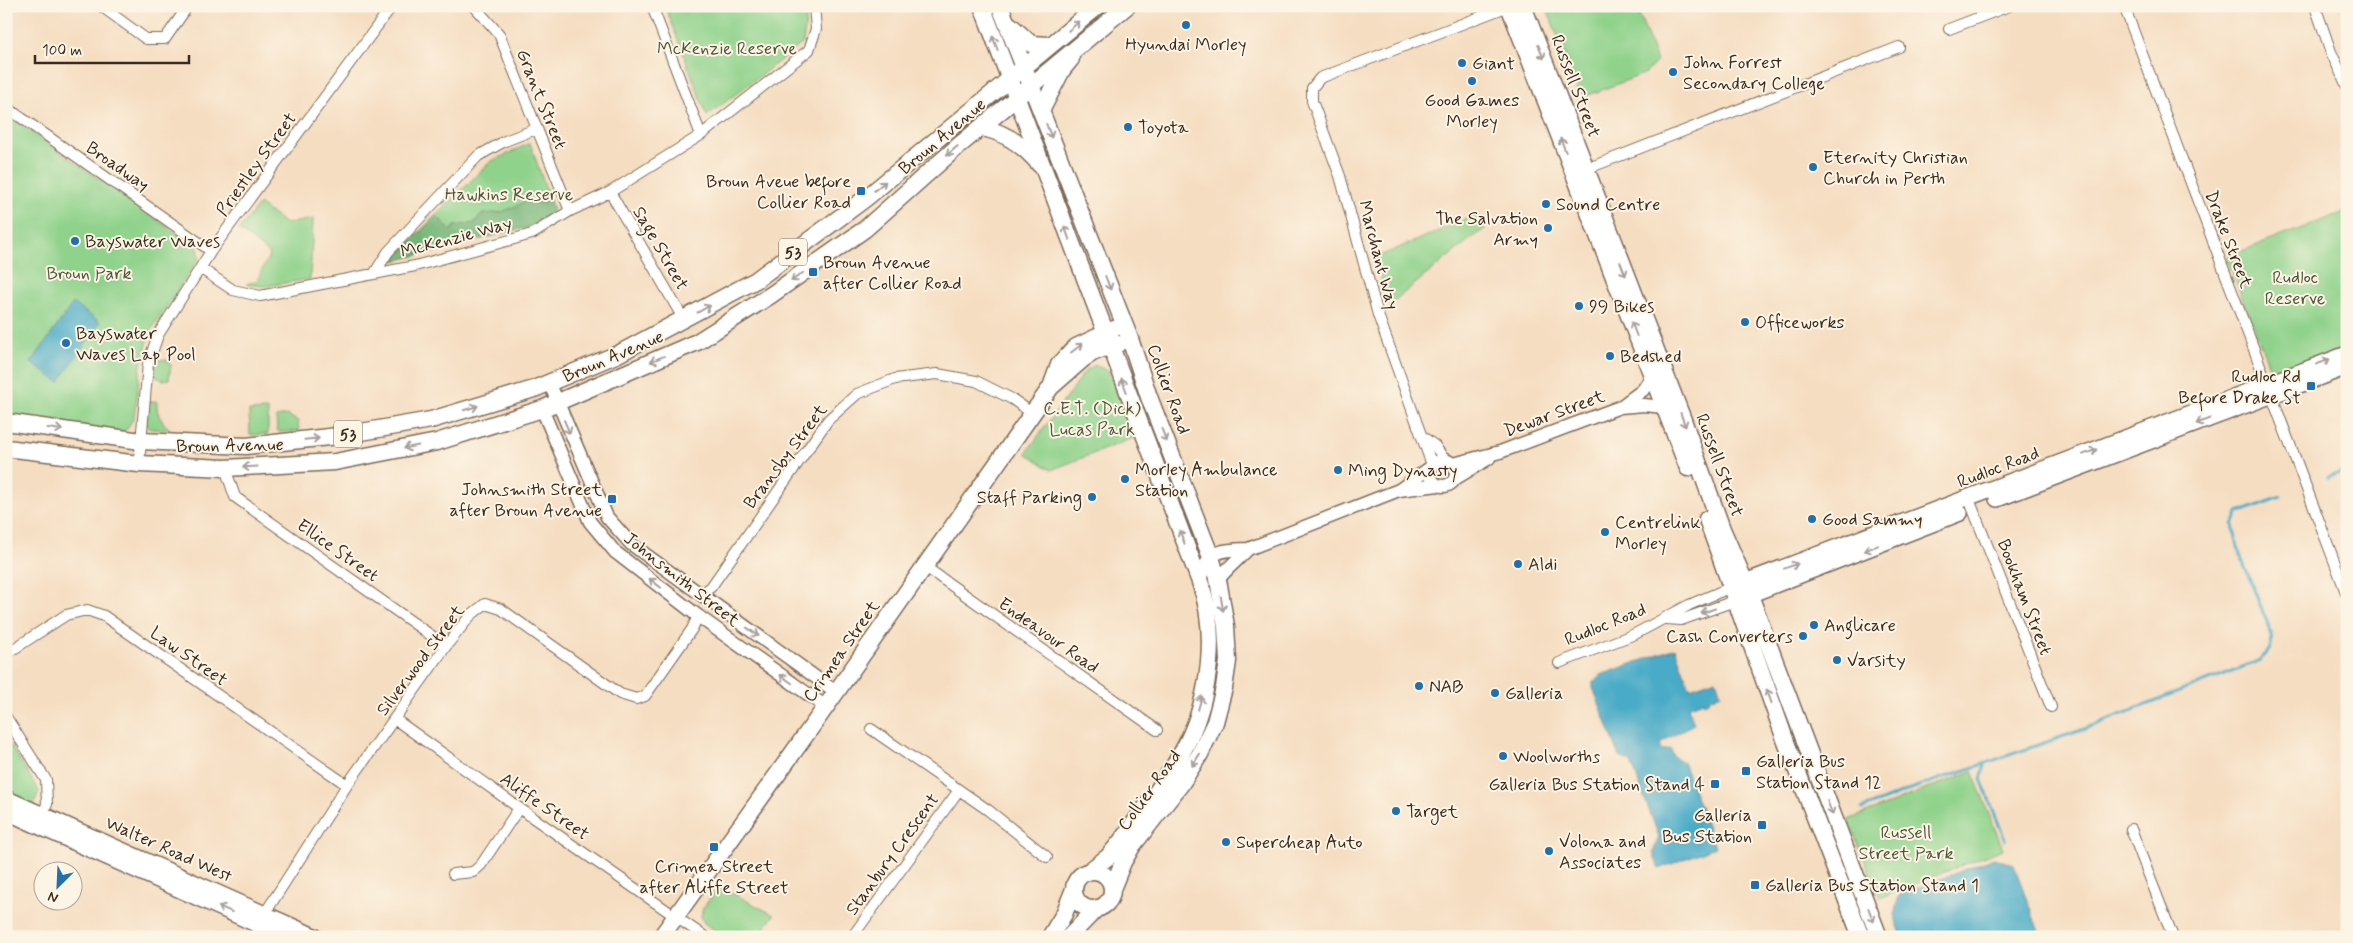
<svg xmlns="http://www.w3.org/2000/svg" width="2353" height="943" viewBox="0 0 2353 943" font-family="Mynerve,sans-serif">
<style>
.green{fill:#8fd28b;stroke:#657e54}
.forest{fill:#73b477;stroke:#576f4a}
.water{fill:#48abc7;stroke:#426a72}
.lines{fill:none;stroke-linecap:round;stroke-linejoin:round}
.stream{stroke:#48abc7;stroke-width:3}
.minor-casing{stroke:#7c6957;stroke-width:12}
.tertiary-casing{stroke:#7c6957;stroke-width:15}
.secondary-casing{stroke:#7c6957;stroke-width:18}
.primary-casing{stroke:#7c6957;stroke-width:19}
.minor{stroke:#fff;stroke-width:10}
.tertiary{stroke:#fff;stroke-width:12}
.secondary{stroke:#fff;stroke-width:15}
.primary{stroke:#fff;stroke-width:16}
.oneway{stroke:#a79f9a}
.poi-dot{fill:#1f6fb2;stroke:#fcf5e5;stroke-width:2}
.labels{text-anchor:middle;stroke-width:4;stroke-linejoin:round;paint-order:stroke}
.shield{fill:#fcf5e5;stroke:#75675a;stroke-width:1}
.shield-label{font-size:16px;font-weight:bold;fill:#3b2a1e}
.poi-label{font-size:18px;fill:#3b2a1e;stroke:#fcf5e5;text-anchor:start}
.park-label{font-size:18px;fill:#505439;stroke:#fcf5e5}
.street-label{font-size:18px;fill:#3b2a1e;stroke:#fcf5e5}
</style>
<rect width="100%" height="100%" fill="#fcf5e5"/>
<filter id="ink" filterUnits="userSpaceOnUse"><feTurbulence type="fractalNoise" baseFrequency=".02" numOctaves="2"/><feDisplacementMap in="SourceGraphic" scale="10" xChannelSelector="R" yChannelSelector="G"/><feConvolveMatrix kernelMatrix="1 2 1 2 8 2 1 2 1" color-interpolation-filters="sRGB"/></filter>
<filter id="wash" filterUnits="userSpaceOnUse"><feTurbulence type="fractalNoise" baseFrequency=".0096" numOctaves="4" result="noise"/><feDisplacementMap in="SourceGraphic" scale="20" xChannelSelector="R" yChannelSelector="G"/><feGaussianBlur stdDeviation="1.12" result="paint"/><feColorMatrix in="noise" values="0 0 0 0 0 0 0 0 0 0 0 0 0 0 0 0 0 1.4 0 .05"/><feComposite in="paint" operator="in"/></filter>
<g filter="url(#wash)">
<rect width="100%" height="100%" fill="#f5ddc1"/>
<path class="green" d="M665,6H804L807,12L803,43L707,116Z
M1546,6H1636L1657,61L1646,73L1586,96L1579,92Z
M6,114L198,248L199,258L151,330L141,365L134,417L127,429L115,435L6,418Z
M530,143L553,209L549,216L529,227L394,261L397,254L490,162Z
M259,204L286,224L313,219L310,279L266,286L247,285V283L256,282L270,254L239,230Z
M2347,211V351L2277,375L2269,366L2226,257Z
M1478,214L1485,229L1474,236L1389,305L1375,258Z
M156,359L167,360L171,365L169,379L163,380L152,375Z
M1095,365L1108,371L1136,437L1051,470L1026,453L1086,370Z
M157,401C156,415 161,421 171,430L151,429L146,425V402Z
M268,410V434L250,435L249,411Z
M286,415L298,421L299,431L279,432L277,430L276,417Z
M6,738L39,791L33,808L6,796Z
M1972,771L2003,849L1880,898L1848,820Z
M719,886L774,915L758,937H725L704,923L701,916L703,908Z"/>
<path class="forest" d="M548,195L553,209L549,216L529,227L394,261L397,254L436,215L451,231L455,226L474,223L482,214L502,212L525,202L544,203L543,197Z"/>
<path class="water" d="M73,303L100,322L59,382L31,363Z
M1675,648L1690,688L1716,679L1721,694L1708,700V702L1704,704L1703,701L1688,707L1694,724L1662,742L1660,746L1662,750L1671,749L1673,756L1683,762L1715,847L1659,869L1653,852L1659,837L1631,762L1620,757L1593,688V682L1601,675Z
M1994,858L2014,865L2041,937H1902L1894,915L1899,895Z"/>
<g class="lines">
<path class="stream" d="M2327,478L2347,470
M1985,765L1981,779L2005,840
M1862,809L1916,787L2079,731L2258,661C2270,652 2273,647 2271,632L2240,555L2233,525L2238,513L2281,497"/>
</g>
</g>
<g filter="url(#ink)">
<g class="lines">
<defs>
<path id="minor" d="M101,6L146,39H165L188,6
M474,6L499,34L570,211
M652,6L701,135
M2124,6L2347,595
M2315,6L2331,52L2347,86
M1949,29L2009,6
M6,107L211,251
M1581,171L1899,47
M610,192L684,320
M200,268L233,290L260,296L415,266L532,234L570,211L610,192L701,135L809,50L816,29L814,6
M374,274L388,252L478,156L505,141L536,129
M1423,437L1435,446L1444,459
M139,464L148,364L158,335L211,251L392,6
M1432,465L1378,315L1340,176L1312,101V88L1320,78L1509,6
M225,468L235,497L446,646
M1969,499L2051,707
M924,566L1157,730
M701,594L711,587L828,420L857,394L895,379L937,374L976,381L1012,399L1032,413
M1666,619L1681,620L1740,599
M6,654L66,615L87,610L104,616L347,785
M1559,663L1635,634L1689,605L1736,585
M6,717L46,780L47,804L41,820
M396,720L519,808L705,937
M871,729L988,810L1047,857
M2131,829L2173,937
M453,874L473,872L481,865L519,808
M262,918L347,785L446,646L471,615L485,604L501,609L620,694L636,699L645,696L692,629L698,616
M852,937L959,790"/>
<path id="tertiary" d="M549,382L607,517L631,544L836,692
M1620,407L1644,405L1664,407
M542,409L590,522L615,552L698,616L826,707
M1430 473a13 13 0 1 1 26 0a13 13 0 1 1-26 0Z
M1453,464L1500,452L1620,407L1643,390L1652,376
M1456,478L1489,458
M1399,490L1431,467
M1218,580C1227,568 1238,560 1248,549
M1200,582C1206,551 1218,550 1248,549L1399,490L1438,485"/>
<path id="secondary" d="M1997,499L2347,367
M1745,582L2347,354
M1749,595L1960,513"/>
<path id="primary" d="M982,6L1200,582C1218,632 1210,696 1187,743C1169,778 1142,812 1119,844L1108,857L1088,872
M1000,6L1130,339L1149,397L1211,557L1219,585L1226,626L1228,661L1224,688L1215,722L1200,754L1181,784L1133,845L1123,862L1112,889
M1509,6L1688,468
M1523,6L1683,420L1722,529L1745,582L1879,937
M1010,25L1031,44L1050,45
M1041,111L1062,70L1071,59
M982,128C1005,132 1025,147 1040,165
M1051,387L1059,365L1076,347L1114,329
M6,422L141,441L246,446L338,436L431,420L534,389L618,354L756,280L866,198L1098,6
M6,448L139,464L225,468L335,462L437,442L542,409L697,342L771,295L865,229L956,148L1127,6
M1707,519L1786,742L1861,937
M6,799L315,937
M6,811L286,937
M1074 890a19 19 0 1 1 38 0a19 19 0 1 1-38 0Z
M661,937L820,715L1051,387L1083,359L1094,352L1118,344
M1050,937L1064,914L1074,889
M1069,937L1097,908"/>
</defs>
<use href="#minor" class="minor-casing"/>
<use href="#tertiary" class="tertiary-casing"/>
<use href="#secondary" class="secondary-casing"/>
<use href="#primary" class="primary-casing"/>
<use href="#minor" class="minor"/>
<use href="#tertiary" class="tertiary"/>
<use href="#secondary" class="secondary"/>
<use href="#primary" class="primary"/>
</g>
<defs><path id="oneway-shaft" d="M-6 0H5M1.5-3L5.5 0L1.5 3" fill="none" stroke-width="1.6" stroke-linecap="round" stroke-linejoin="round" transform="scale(1.25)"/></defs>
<g class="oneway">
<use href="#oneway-shaft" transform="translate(1074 26) rotate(-40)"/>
<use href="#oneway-shaft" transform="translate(995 43) rotate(-111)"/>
<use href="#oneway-shaft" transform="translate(1541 52) rotate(69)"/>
<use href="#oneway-shaft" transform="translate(1049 131) rotate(69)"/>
<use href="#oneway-shaft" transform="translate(1563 145) rotate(-111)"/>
<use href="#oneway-shaft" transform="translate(952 151) rotate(139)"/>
<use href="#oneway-shaft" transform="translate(880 186) rotate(-39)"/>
<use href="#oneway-shaft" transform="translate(1067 233) rotate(-110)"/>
<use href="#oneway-shaft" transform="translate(1623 269) rotate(69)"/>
<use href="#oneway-shaft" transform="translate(797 277) rotate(145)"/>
<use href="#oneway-shaft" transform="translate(1108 283) rotate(69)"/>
<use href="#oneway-shaft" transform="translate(704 309) rotate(-29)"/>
<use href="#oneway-shaft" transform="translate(1634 329) rotate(-111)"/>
<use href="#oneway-shaft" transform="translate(1077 348) rotate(-37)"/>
<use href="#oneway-shaft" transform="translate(657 359) rotate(157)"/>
<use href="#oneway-shaft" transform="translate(2323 362) rotate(-21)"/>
<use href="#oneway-shaft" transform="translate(1124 385) rotate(-111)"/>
<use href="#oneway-shaft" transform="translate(471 408) rotate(-17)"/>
<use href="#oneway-shaft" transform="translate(1683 420) rotate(70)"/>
<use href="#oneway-shaft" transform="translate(2203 421) rotate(159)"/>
<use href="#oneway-shaft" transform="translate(567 427) rotate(66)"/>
<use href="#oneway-shaft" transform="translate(55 429) rotate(8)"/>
<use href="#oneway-shaft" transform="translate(1164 435) rotate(69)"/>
<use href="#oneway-shaft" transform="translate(312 439) rotate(-6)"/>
<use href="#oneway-shaft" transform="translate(411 447) rotate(169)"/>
<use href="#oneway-shaft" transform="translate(2090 452) rotate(-21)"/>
<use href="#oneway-shaft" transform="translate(250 467) rotate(177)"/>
<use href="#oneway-shaft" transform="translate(1182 537) rotate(-111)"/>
<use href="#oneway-shaft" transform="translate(1871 548) rotate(159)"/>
<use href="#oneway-shaft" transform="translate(1791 566) rotate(-20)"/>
<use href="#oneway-shaft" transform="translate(655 583) rotate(-142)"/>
<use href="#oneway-shaft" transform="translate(1222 604) rotate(81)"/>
<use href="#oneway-shaft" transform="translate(1708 611) rotate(161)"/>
<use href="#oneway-shaft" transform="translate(753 632) rotate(36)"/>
<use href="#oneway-shaft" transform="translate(786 679) rotate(-145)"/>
<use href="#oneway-shaft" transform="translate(1769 696) rotate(-110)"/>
<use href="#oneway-shaft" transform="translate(1200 703) rotate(-74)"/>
<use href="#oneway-shaft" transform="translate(1196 760) rotate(122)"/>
<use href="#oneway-shaft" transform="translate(1830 808) rotate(69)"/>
<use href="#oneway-shaft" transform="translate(225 909) rotate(-156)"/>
<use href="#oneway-shaft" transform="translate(1871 915) rotate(69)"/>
</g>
</g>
<g class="poi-dot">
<circle cx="1186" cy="25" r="5"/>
<circle cx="1462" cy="63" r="5"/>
<circle cx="1673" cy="72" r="5"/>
<circle cx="1472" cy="81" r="5"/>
<circle cx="1128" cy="127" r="5"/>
<circle cx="1813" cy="167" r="5"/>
<rect x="856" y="186" width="10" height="10" rx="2.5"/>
<circle cx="1546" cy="204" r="5"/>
<circle cx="1548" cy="228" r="5"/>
<circle cx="75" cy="241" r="5"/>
<rect x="808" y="267" width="10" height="10" rx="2.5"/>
<circle cx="1579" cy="306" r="5"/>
<circle cx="1745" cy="322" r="5"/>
<circle cx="66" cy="343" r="5"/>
<circle cx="1610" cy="356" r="5"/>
<rect x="2306" y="381" width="10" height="10" rx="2.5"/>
<circle cx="1338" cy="470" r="5"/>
<circle cx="1125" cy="479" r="5"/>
<circle cx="1092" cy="497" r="5"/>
<rect x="607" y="494" width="10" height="10" rx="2.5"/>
<circle cx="1812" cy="519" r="5"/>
<circle cx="1605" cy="532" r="5"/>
<circle cx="1518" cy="564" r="5"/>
<circle cx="1814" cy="625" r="5"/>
<circle cx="1803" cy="636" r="5"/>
<circle cx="1837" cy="660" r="5"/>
<circle cx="1419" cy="686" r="5"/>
<circle cx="1495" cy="693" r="5"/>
<circle cx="1503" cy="756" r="5"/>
<rect x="1741" y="766" width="10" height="10" rx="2.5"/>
<rect x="1710" y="779" width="10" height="10" rx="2.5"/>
<circle cx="1396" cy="811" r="5"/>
<rect x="1757" y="820" width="10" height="10" rx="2.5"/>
<circle cx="1226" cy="842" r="5"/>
<rect x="709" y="842" width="10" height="10" rx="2.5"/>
<circle cx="1549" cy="851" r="5"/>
<rect x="1750" y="880" width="10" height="10" rx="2.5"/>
</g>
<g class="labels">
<g class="shield">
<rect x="779" y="238.5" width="28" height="27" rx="4"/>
<rect x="334" y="420.5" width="28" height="27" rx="4"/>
</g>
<g class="shield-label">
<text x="793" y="258">53</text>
<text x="348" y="440">53</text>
</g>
<g class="poi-label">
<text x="1186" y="50" text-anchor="middle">Hyundai Morley</text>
<text x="1683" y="68">John Forrest<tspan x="1683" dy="21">Secondary College</tspan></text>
<text x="1472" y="69">Giant</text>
<text x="1472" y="106" text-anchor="middle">Good Games<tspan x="1472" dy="21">Morley</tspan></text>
<text x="1138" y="133">Toyota</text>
<text x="1823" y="163">Eternity Christian<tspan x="1823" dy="21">Church in Perth</tspan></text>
<text x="851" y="187" text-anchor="end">Broun Aveue before<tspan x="851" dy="21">Collier Road</tspan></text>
<text x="1556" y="210">Sound Centre</text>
<text x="1538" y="224" text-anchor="end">The Salvation<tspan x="1538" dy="21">Army</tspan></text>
<text x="85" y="247">Bayswater Waves</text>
<text x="823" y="268">Broun Avenue<tspan x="823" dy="21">after Collier Road</tspan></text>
<text x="1589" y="312">99 Bikes</text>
<text x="1755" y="328">Officeworks</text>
<text x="76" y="339">Bayswater<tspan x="76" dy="21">Waves Lap Pool</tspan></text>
<text x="1620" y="362">Bedshed</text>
<text x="2301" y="382" text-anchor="end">Rudloc Rd<tspan x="2301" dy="21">Before Drake St</tspan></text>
<text x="1135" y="475">Morley Ambulance<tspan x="1135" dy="21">Station</tspan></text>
<text x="1348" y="476">Ming Dynasty</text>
<text x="602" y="495" text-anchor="end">Johnsmith Street<tspan x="602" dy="21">after Broun Avenue</tspan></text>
<text x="1082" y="503" text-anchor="end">Staff Parking</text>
<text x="1822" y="525">Good Sammy</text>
<text x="1615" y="528">Centrelink<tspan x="1615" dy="21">Morley</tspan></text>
<text x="1528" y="570">Aldi</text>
<text x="1824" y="631">Anglicare</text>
<text x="1793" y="642" text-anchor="end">Cash Converters</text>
<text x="1847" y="666">Varsity</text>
<text x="1429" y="692">NAB</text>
<text x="1505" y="699">Galleria</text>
<text x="1513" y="762">Woolworths</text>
<text x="1756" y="767">Galleria Bus<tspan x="1756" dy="21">Station Stand 12</tspan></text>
<text x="1705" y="790" text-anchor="end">Galleria Bus Station Stand 4</text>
<text x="1406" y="817">Target</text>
<text x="1752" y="821" text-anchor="end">Galleria<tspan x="1752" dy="21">Bus Station</tspan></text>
<text x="1559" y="847">Volona and<tspan x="1559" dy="21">Associates</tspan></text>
<text x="1236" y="848">Supercheap Auto</text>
<text x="714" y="872" text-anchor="middle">Crimea Street<tspan x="714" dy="21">after Aliffe Street</tspan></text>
<text x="1765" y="891">Galleria Bus Station Stand 1</text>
</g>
<g class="park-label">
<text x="727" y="54">McKenzie Reserve</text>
<text x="509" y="200">Hawkins Reserve</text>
<text x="89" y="279">Broun Park</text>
<text x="2295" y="283">Rudloc<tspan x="2295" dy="21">Reserve</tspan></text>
<text x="1092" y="414">C.E.T. (Dick)<tspan x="1092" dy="21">Lucas Park</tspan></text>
<text x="1906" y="838">Russell<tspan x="1906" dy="21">Street Park</tspan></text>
</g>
<g class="street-label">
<text transform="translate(1576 86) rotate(69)" y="6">Russell Street</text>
<text transform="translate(542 99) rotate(68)" y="6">Grant Street</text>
<text transform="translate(942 136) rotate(-40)" y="6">Broun Avenue</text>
<text transform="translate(256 164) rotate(-54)" y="6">Priestley Street</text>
<text transform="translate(118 166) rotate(35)" y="6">Broadway</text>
<text transform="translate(456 237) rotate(-15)" y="6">McKenzie Way</text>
<text transform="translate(2229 239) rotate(69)" y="6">Drake Street</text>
<text transform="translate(661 248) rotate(60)" y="6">Sage Street</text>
<text transform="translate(1379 255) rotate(75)" y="6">Marchant Way</text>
<text transform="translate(613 356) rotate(-23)" y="6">Broun Avenue</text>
<text transform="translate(1169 389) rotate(70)" y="6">Collier Road</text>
<text transform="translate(1554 413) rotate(-20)" y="6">Dewar Street</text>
<text transform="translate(230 445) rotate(-1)" y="6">Broun Avenue</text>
<text transform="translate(785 456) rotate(-53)" y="6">Bransby Street</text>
<text transform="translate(1720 465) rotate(70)" y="6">Russell Street</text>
<text transform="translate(1998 467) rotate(-21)" y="6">Rudloc Road</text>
<text transform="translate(338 550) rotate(35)" y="6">Ellice Street</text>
<text transform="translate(682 579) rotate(38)" y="6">Johnsmith Street</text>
<text transform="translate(2025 597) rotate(69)" y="6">Bookham Street</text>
<text transform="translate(1605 624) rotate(-22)" y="6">Rudloc Road</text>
<text transform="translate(1049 635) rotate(35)" y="6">Endeavour Road</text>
<text transform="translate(841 651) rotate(-55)" y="6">Crimea Street</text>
<text transform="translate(189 656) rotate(35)" y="6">Law Street</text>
<text transform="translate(420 660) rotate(-53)" y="6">Silverwood Street</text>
<text transform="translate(1149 790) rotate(-54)" y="6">Collier Road</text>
<text transform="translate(545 806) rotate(35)" y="6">Aliffe Street</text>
<text transform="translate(169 849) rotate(24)" y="6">Walter Road West</text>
<text transform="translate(892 854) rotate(-54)" y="6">Stanbury Crescent</text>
</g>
</g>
<rect width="2353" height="943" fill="none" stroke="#fcf5e5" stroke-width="25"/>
<g transform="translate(58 886) rotate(204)"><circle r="24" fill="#fcf5e5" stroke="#afa495"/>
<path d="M0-4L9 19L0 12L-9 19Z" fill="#1f6fb2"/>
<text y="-8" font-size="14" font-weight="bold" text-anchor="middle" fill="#3b2a1e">N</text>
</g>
<path d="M35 55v8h154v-8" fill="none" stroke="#3b2a1e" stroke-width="2.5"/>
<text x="42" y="55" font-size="15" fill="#3b2a1e" stroke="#fcf5e5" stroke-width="4" paint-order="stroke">100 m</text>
</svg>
